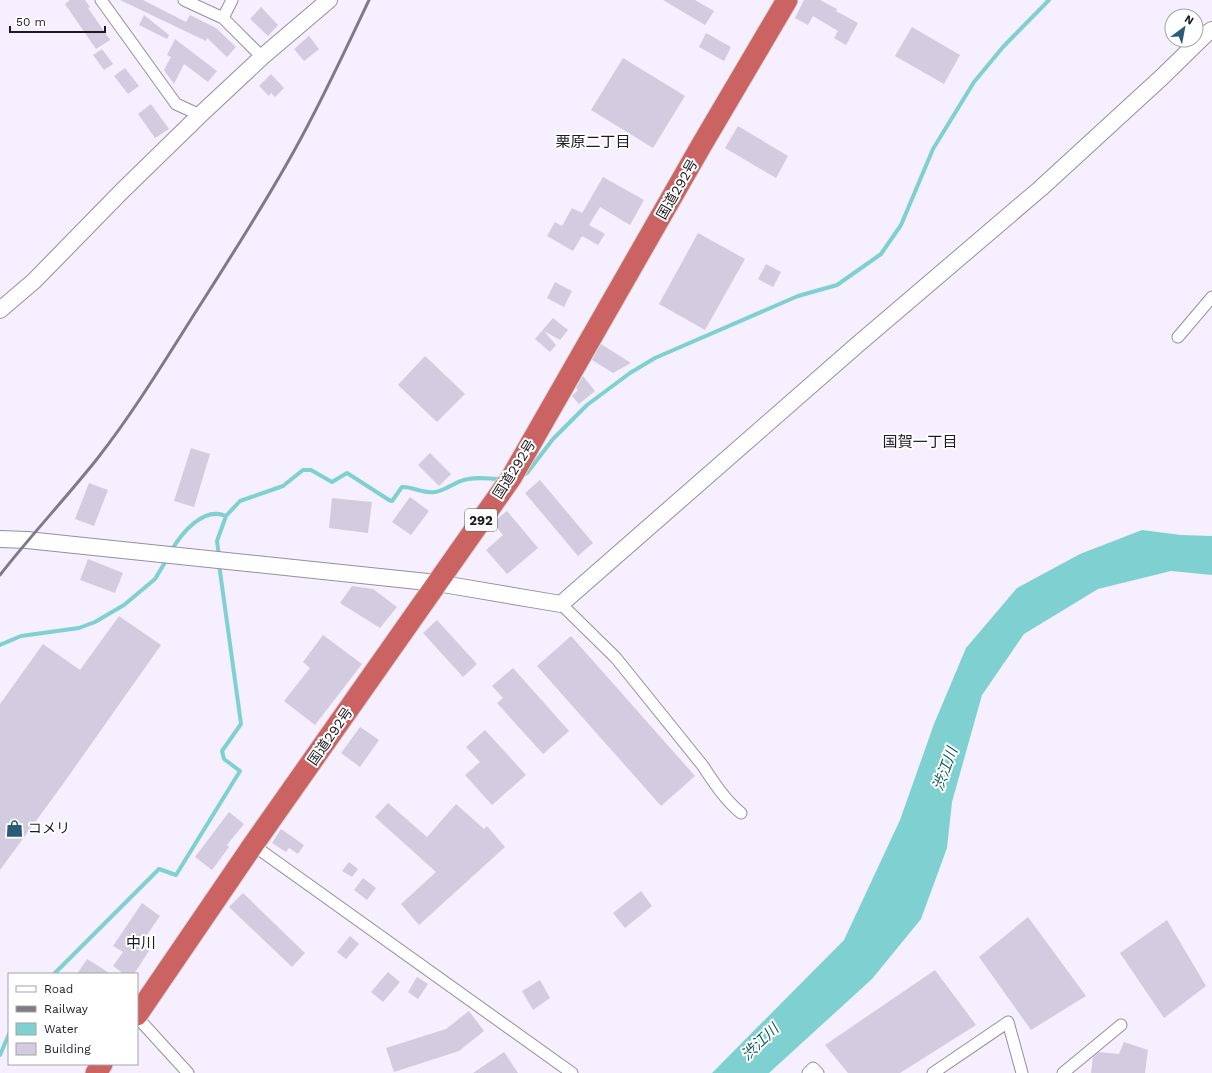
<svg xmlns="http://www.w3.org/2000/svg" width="1212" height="1073" viewBox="0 0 1212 1073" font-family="'Work Sans','Noto Sans JP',sans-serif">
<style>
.water{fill:#7ed1d0}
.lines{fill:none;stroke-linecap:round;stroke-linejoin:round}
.stream{stroke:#7ed1d0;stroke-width:4}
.building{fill:#d3cbdf}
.street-casing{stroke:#958ea0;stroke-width:13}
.secondary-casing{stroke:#958ea0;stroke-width:18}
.highway-casing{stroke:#d6d6d7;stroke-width:23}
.street{stroke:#fff;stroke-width:11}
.secondary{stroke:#fff;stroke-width:16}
.highway{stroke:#ca6361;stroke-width:21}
.rail{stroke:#7f7b86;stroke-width:3}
.labels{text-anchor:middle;stroke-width:4;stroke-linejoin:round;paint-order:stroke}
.shield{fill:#fff;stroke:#615f64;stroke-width:1}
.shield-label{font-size:13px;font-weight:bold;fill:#1d1a21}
.street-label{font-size:14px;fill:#1d1a21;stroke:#fff}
.poi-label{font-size:14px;fill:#1d1a21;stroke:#fff;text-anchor:start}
.neighbourhood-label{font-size:15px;fill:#1d1a21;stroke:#fff}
.water-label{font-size:15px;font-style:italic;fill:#105959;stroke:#fff}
</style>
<rect width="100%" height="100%" fill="#f5efff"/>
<path class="water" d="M1142,530L1181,535L1212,536V575L1171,571L1098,589L1024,634L982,695L952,802L947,848L921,919L872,979L769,1073H712L844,940L900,820L934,724L966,648L1017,588L1080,554Z"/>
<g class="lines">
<path class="stream" d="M521,476L527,473L553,439L587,405L630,373L655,358L798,296L837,285L881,254L901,225L933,149L974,82L1003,47L1049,0
M171,551C181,534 203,506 226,516
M219,556L217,541L226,516L240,501L283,486L303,470H311L332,482L347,473L389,500L392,501L402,487C412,486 423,494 435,492C444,491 452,484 461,481C472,476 488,479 501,479
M0,645L21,636L79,628L95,622L124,605L155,579L167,559
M54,974L159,869L176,875L240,771L224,759L222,751L241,724L219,564
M0,1055L9,1034"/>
</g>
<path class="building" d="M70,0H85L90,7L88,8L110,40L96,49L65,4Z
M120,0H143L186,22L190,15L216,28L236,47L227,57L207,38L206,41Z
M663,0H695L714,11L705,25Z
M804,0H820L837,9L836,11L858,23L846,45L834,38L838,31L813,16L808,25L795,18Z
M261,7L278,25L268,36L250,19Z
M144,15L169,35L167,39L139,25Z
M912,27L960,55L944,84L895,56Z
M706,33L731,47L724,61L699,47Z
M309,36L319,49L304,61L294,49Z
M175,39L217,71L208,82L184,64L174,84L164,70L171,57L167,55Z
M102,49L113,64L104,70L93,55Z
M623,58L685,96L653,148L591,110Z
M125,68L139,86L128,94L114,76Z
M271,74L284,88L275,97L271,93L269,96L259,86Z
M151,104L169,129L155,138L138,114Z
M738,126L788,156L776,178L725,148Z
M603,177L644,200L630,225L600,207L589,225L605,234L598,245L582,236L573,251L547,236L555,222L562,226L572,208L582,213Z
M698,233L745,259L705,330L659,304Z
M766,264L781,272L773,287L758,279Z
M555,282L572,291L564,307L547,298Z
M553,318L568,330L560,340L544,331L556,345L550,352L535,339Z
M601,344L631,363L613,373L592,360Z
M425,356L465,394L437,422L398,385Z
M583,376L595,391L579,404L572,396L578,390L576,388Z
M191,448L210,454L194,507L174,501Z
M430,453L451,474L439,486L418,465Z
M540,480L593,543L578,556L525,493Z
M89,483L108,490L94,526L75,519Z
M410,497L429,511L411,535L392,522Z
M332,498L372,502L368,533L329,528Z
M507,511L538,548L507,574L486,550L503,535L494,524L497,519Z
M88,559L123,573L115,593L80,580Z
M352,586L373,589L397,607L380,628L340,603Z
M119,616L161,645L63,784L0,870V704L43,644L80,670Z
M437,620L477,664L463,677L423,633Z
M323,635L362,664L315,725L284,701L310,668L303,662Z
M571,636L695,776L661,806L537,666Z
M513,668L569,731L543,754L497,703L503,698L492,686Z
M360,727L379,740L360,767L341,753Z
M485,730L526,775L492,805L465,775L480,762L466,747Z
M388,803L427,837L456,804L484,829L487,826L505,847L419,925L401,904L436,872L375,817Z
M229,812L244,824L227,845L229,847L212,870L195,857Z
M281,829L304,845L298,854L289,848L286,852L272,843Z
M349,862L358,869L352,877L342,871Z
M363,878L376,888L367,900L354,890Z
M641,891L652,906L625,928L613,913Z
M243,893L305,953L292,967L229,907Z
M142,903L160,916L140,945L149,951L134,974H124L113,966L123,952L113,946Z
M1028,917L1086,996L1031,1030L979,957Z
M1167,920L1206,986L1164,1018L1120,953Z
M350,936L359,944L346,959L337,952Z
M87,959L111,974H77Z
M935,970L976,1025L900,1073H848L825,1045Z
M388,972L400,982L383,1002L371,992Z
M417,977L428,984L418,999L408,992Z
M540,980L550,998L533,1010L522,991Z
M469,1011L484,1031L459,1051L394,1072L386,1048L446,1029Z
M1124,1042L1148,1050L1145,1073H1091L1093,1057L1099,1052L1119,1054Z
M504,1052L518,1073H473Z"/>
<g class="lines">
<defs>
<path id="street" d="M101,0L176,104L200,115
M184,0L223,18L232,0
M223,18L262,57
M1178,337L1212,297
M561,604L616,658L703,766C714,783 726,801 741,813
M253,845L572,1073
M137,1017L188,1073
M808,1073L813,1068L818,1073
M933,1073L1008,1022L1022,1073
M1063,1073L1121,1025"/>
<path id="secondary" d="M0,310L34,281L122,191L200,115L262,57L329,0
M0,539L27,540L437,583L561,604L857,345L1041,188L1162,77L1206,34L1212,30"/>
<path id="highway" d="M137,1015L253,845L511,478L701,146L787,0
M96,1073L102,1064"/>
</defs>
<use href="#street" class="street-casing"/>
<use href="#secondary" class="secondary-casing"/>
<use href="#highway" class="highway-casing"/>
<use href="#street" class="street"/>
<use href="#secondary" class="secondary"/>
<use href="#highway" class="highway"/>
<path class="rail" d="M0,575C31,535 66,498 97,459C133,413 164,362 195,313C229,260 263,207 294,151C321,103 345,51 369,0"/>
</g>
<defs>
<symbol id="shop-bare" viewBox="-9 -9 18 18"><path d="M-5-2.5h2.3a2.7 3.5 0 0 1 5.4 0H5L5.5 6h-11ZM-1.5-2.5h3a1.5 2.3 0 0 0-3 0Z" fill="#2a5c79" stroke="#fff" stroke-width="2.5" paint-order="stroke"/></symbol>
</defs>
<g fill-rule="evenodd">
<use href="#shop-bare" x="2" y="816" width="25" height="25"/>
</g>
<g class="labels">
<rect class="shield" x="465" y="509" width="32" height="22" rx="3"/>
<g class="shield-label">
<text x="481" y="525">292</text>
</g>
<g class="street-label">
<text transform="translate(677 189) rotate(-60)" y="5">国道292号</text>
<text transform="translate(514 469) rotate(-58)" y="5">国道292号</text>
<text transform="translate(330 736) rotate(-55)" y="5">国道292号</text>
</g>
<g class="poi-label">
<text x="28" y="833">コメリ</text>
</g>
<g class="neighbourhood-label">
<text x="593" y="147">栗原二丁目</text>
<text x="920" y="447">国賀一丁目</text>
<text x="141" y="948">中川</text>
</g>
<g class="water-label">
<text transform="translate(945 769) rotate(-70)" y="5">渋江川</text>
<text transform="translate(760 1042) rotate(-44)" y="5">渋江川</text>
</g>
</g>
<rect x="8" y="973" width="130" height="92" fill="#ffffff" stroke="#a5a3a6"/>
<rect x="16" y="986" width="20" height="6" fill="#ffffff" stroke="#a5a3a6"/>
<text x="44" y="993" font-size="12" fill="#1d1a21">Road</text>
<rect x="16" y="1006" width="20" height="6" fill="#7f7b86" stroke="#a5a3a6"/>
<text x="44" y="1013" font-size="12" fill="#1d1a21">Railway</text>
<rect x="16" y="1023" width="20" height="12" fill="#7ed1d0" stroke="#a5a3a6"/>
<text x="44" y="1033" font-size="12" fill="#1d1a21">Water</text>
<rect x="16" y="1043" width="20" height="12" fill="#d3cbdf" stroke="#a5a3a6"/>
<text x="44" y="1053" font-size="12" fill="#1d1a21">Building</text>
<g transform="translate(1184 28) rotate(32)"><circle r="19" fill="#ffffff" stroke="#a5a3a6"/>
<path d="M0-3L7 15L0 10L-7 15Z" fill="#2a5c79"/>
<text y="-6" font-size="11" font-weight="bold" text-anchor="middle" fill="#1d1a21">N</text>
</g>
<path d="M10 26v6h95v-6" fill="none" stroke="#1d1a21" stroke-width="2"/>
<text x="16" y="26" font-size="12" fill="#1d1a21" stroke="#ffffff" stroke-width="3" paint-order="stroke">50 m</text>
</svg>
